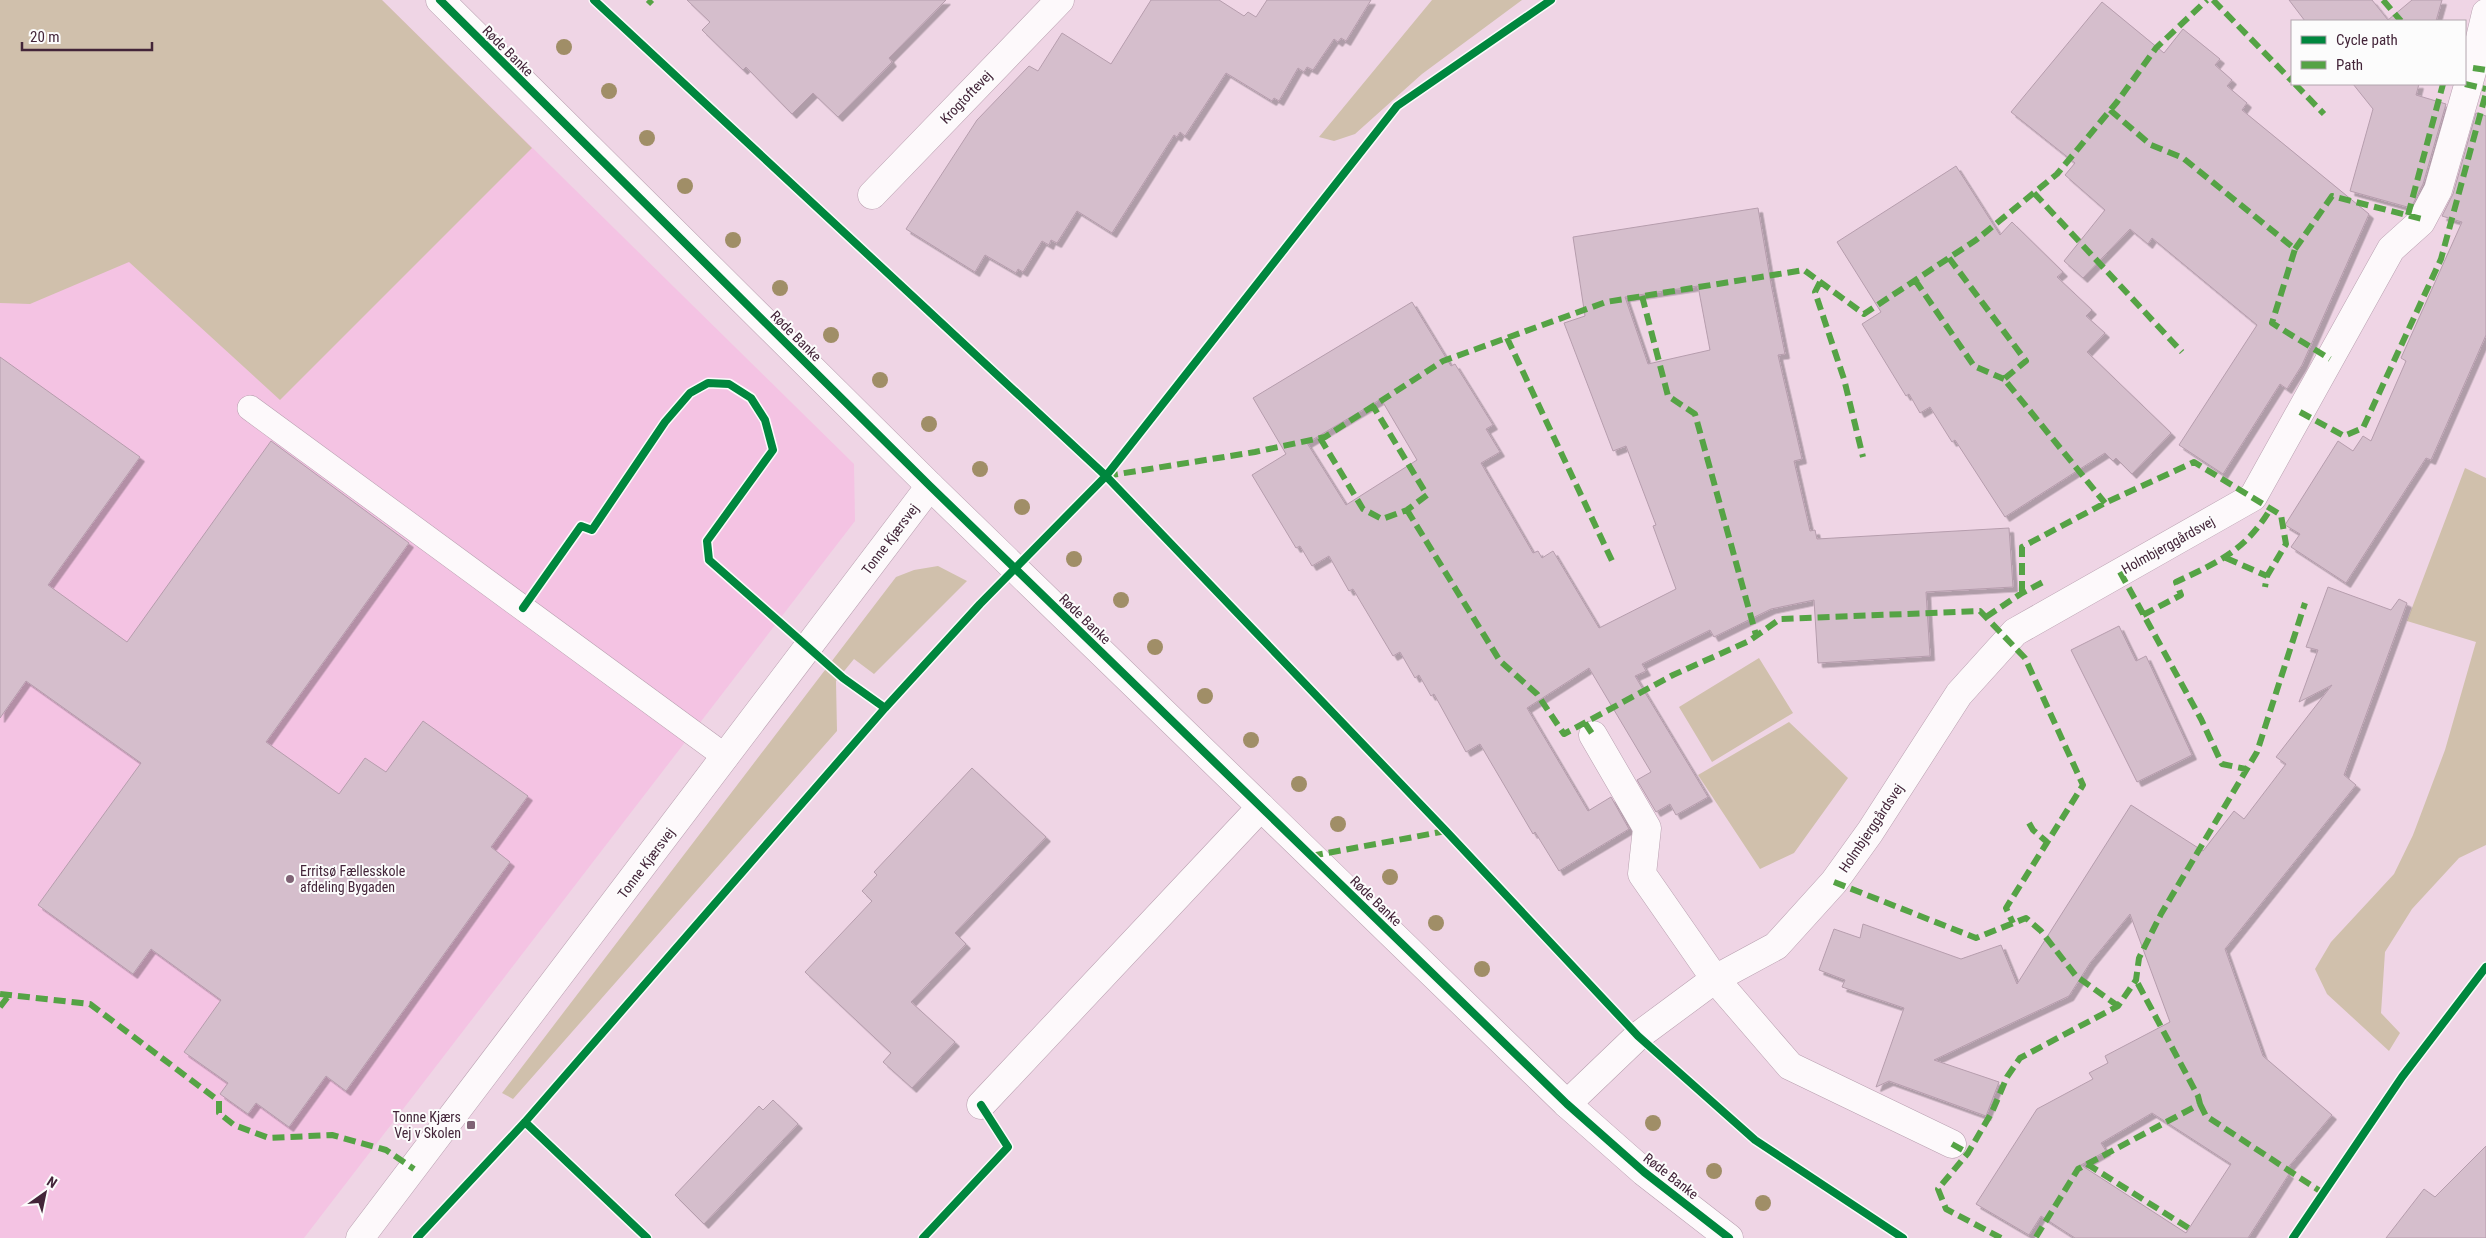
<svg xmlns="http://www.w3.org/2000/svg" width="2486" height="1238" viewBox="0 0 2486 1238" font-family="'Roboto Condensed',sans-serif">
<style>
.built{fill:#f4c3e3}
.green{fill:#d0c0ac}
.building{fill:#d5becc;stroke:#b69dad;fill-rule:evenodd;filter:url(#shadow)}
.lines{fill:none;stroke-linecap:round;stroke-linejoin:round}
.service-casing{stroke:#b89faf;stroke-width:26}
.minor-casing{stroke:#b89faf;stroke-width:29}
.tertiary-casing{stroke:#b89faf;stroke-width:29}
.service{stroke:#fdf9fb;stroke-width:25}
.minor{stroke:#fdf9fb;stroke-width:28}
.tertiary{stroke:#fdf9fb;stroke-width:28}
.quiet{stroke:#55a345;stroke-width:6;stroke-dasharray:12 6;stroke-linecap:butt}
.cycleway-casing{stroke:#fcfcfc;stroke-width:11}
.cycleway{stroke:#00873e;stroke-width:8}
.tree{fill:#a08e67}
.poi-dot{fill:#7f6375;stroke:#fcfcfc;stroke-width:2}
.labels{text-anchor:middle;stroke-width:4;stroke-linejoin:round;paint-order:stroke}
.street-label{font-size:14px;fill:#432539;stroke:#fcfcfc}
.poi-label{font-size:14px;fill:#432539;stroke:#fcfcfc;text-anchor:start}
</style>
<defs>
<filter id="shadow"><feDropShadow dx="4.5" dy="4.5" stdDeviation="0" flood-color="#0004"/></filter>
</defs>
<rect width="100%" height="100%" fill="#efd5e5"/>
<path class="built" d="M0,0H382L854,464L855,521L304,1238H0Z"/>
<path class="green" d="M0,0H382L532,148L280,400L129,262L30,304L0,303Z
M1432,0H1522L1422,74L1355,134L1334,141L1319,137Z
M2465,468L2486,478V845L2459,858L2412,909L2385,952L2381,1013L2400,1033L2389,1051L2327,994L2315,969L2331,942L2394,874L2413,835L2445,750L2476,642L2407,621Z
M938,566L967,581L874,674L854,659L836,681L837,731L513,1099L502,1093L896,577L914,570Z
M1759,658L1793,713L1712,762L1679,707Z
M1789,722L1848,778L1794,853L1760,869L1698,775Z"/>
<path class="building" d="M687,0H946L889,58L892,62L838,117L813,93L792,114L746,67L743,70L702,30L710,22Z
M1151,0H1219L1244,16L1248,12L1256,17L1267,0H1371L1346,41L1341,38L1338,42L1334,39L1313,70L1307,67L1304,72L1298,68L1279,101L1274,98L1272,101L1226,73L1185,136L1180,132L1177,137L1174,135L1112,233L1077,211L1057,243L1051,240L1049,245L1042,241L1023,272L1018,269L1016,273L985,255L975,272L906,229L977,120L1029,66L1038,71L1062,33L1111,64Z
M2289,0H2372L2388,20L2412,0H2442L2436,21H2305Z
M2102,2L2164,53L2183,29L2220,59L2215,65L2232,80L2227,86L2247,103L2242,110L2369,214L2302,365L2287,389L2280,384L2223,474L2179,445L2257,325L2152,238L2148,244L2130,229L2083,278L2064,261L2105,210L2065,175L2075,163L2011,112Z
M2353,84H2419L2416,95L2446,104L2423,184L2411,208L2350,191L2373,109Z
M2476,113L2486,116V335L2431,460L2426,458L2346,583L2291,547L2300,534L2285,525L2338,441L2353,451L2363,436L2371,441L2406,361L2401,358L2462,222L2442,216L2453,194Z
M1956,166L2000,235L2012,222L2063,272L2057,277L2092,310L2086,316L2105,333L2087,352L2171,433L2132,474L2116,458L2113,461L2105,453L2005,517L1955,440L1952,442L1930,407L1920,413L1909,394L1906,396L1862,324L1881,312L1837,242Z
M1758,208L1771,284L1785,354L1778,355L1802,459L1794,461L1810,531L1815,530L1817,539L2009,528L2013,587L1926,592L1930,656L1818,663L1814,600L1771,609L1714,637L1710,630L1642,664L1646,671L1635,676L1708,797L1676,815L1670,804L1656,812L1637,780L1651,772L1589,668L1527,708L1588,811L1611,797L1629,829L1559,871L1535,832L1533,834L1480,744L1466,752L1434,694L1431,696L1419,675L1415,678L1400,652L1393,656L1353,589L1349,591L1329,556L1312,566L1300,546L1296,548L1252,475L1286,454L1253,398L1412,302L1451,366L1455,364L1493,425L1486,429L1500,452L1481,463L1533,553L1538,551L1542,558L1553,551L1599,628L1676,589L1653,526L1656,525L1626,446L1613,451L1564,323L1585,316L1573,237ZM1698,286L1710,350L1648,364L1625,297ZM1381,399L1417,460L1346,505L1307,443Z
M0,357L140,457L48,585L127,642L271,441L409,543L266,742L339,794L365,758L386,772L423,721L528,796L491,847L510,862L346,1091L326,1076L289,1127L256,1103L248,1114L220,1094L228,1083L184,1052L221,1000L151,949L133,974L38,905L141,763L26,681L0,718Z
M2328,587L2391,610L2399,599L2407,603L2344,775L2356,785L2225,949L2263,1056L2332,1115L2285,1171L2289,1174L2248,1238H2075L2041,1216L2029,1235L1976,1204L2037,1109L2093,1079L2089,1073L2108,1063L2105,1056L2170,1022L2130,914L2090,963L2069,996L1934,1060L1999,1082L1986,1116L1889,1081L1876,1087L1904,1008L1842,987L1845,980L1819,970L1834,929L1860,938L1863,924L1961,959L2001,945L2017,984L2131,805L2203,851L2234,811L2244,819L2286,764L2276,757L2332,685L2299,702L2318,650L2306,647ZM2152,1113L2231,1164L2186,1233L2081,1165L2106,1151L2101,1143Z
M2119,626L2136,661L2146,656L2192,755L2137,782L2071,650Z
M972,768L1046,837L955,933L966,944L911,1002L955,1042L912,1088L883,1062L891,1053L805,972L872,901L862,891L877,875L874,872Z
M773,1100L798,1124L704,1224L675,1195L759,1106L763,1110Z
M2486,1146V1238H2386L2424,1189L2435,1197Z"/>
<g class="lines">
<defs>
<path id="service" d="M250,408L726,757"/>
<path id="minor" d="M872,195L1060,0
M1593,735L1647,828L1642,874L1715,979L1790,1066L1952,1144
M1567,1104L1638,1036L1715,979L1776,946L1834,882L1870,832L1959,694L2015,632L2253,497L2391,249L2421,222L2438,190L2473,68L2486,13
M981,1105L1261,807
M360,1238L930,486"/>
<path id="tertiary" d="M440,0L930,486L1567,1104L1644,1172L1729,1238"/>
</defs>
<use href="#service" class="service-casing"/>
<use href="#minor" class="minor-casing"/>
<use href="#tertiary" class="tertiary-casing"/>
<use href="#service" class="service"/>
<use href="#minor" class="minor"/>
<use href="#tertiary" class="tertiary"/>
<path class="quiet" d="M2213,0L2292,81
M2383,0L2401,21
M648,4L652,0
M2473,68L2486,70
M2295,84L2324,114
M2465,84L2486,89
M2110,110L2151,145L2183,158L2295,249L2272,323L2330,359
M2034,193L2182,352
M2408,215L2443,84
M2295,249L2332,196L2422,219
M1949,258L2026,361L2004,379L2105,503
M1915,280L1974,366L2004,379
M1820,282L1815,292L1844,379L1863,457
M1642,296L1668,396L1695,414L1756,635
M1507,338L1614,565
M2300,412L2344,436L2363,428L2441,259L2486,93
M1320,438L1363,509L1382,519L1407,510L1427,495L1373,406
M1106,476L1255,452L1325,437L1443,361L1606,302L1804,270L1864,314L1976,240L2057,174L2117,102L2156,48L2207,0
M1407,510L1500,661L1537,694L1564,734L1673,675L1749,641L1780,619L1980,611L2025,658L2083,785L2006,908L2013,923
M2226,558L2267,576
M2120,572L2201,719L2222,764L2246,769
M2022,593V547L2105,503L2194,462L2281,515L2286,544L2267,576L2265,587
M2143,615L2181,595L2176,582C2220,561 2245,551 2271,508
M1986,617L2022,593L2047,580
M1585,723L1593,735
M2029,823L2033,830L2047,842
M1311,856L1446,831
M1834,882L1976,938L2026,918L2041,931L2076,976L2118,1006
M0,994L90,1004L219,1101V1113L234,1125L269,1138L332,1135L357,1142L386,1150L414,1169
M0,1007L10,994
M2200,1104L2206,1116L2323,1193
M1952,1144L1968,1153
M2087,1164L2190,1229
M2036,1237L2078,1169L2200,1104L2198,1096L2136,980
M2001,1238L1946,1209L1938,1189L1968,1153L1992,1112L2007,1077L2020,1058L2118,1006L2136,980L2139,958L2161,914L2257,752L2305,603"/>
<defs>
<path id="cycleway" d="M440,0L930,486L1567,1104L1644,1172L1729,1238
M594,0L1106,476L1446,831L1638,1036L1755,1140L1903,1238
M523,608L581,526L592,530L665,422L690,393L708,383L729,384L751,398L765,420L773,450L707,541L709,560L843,678L885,708
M525,1122L647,1238
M417,1238L525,1122L885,708L980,604L1106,476L1397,106L1551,0
M923,1238L1008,1147L981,1105
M2293,1238L2402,1077L2486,967"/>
</defs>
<use href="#cycleway" class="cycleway-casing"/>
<use href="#cycleway" class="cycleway"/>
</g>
<g class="tree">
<circle cx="564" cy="47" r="8"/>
<circle cx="609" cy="91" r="8"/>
<circle cx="647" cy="138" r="8"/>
<circle cx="685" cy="186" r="8"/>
<circle cx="733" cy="240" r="8"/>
<circle cx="780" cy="288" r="8"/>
<circle cx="831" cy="335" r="8"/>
<circle cx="880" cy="380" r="8"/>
<circle cx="929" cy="424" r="8"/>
<circle cx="980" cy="469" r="8"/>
<circle cx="1022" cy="507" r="8"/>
<circle cx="1074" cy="559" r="8"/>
<circle cx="1121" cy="600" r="8"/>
<circle cx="1155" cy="647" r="8"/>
<circle cx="1205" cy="696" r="8"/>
<circle cx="1251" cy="740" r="8"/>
<circle cx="1299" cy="784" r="8"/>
<circle cx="1338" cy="824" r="8"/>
<circle cx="1390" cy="877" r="8"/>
<circle cx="1436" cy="923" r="8"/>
<circle cx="1482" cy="969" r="8"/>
<circle cx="1653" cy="1123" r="8"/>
<circle cx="1714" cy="1171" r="8"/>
<circle cx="1763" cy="1203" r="8"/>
</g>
<g class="poi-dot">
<circle cx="290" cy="879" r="5"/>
<rect x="466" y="1120" width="10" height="10" rx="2.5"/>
</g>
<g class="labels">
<g class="street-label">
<text transform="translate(508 51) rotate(45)" y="5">Røde Banke</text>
<text transform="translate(966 97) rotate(-46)" y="5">Krogtoftevej</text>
<text transform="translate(796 336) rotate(45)" y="5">Røde Banke</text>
<text transform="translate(890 539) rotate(-53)" y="5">Tonne Kjærsvej</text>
<text transform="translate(2168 545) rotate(-29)" y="5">Holmbjerggårdsvej</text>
<text transform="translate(1085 619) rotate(44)" y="5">Røde Banke</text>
<text transform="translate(1871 828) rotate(-56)" y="5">Holmbjerggårdsvej</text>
<text transform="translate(646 863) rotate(-53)" y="5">Tonne Kjærsvej</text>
<text transform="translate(1376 901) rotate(44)" y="5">Røde Banke</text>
<text transform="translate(1671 1176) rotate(38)" y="5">Røde Banke</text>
</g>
<g class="poi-label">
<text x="300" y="876">Erritsø Fællesskole<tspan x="300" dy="16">afdeling Bygaden</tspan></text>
<text x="461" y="1122" text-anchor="end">Tonne Kjærs<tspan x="461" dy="16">Vej v Skolen</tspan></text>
</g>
</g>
<rect x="2291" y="20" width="175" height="65" fill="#fcfcfc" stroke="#b2a6ae"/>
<rect x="2301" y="36" width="25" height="8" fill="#00873e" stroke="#b2a6ae"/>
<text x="2336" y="45" font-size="15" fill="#432539">Cycle path</text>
<rect x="2301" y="61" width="25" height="8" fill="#55a345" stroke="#b2a6ae"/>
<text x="2336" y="70" font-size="15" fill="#432539">Path</text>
<g transform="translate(45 1193) rotate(33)" stroke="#fcfcfc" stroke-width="4" paint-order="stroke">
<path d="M0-4L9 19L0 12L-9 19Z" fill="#432539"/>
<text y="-8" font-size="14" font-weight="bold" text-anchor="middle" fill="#432539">N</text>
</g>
<path d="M22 42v8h130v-8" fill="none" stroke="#432539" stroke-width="2.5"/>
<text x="30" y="42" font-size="15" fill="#432539" stroke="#fcfcfc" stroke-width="4" paint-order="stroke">20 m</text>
</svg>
